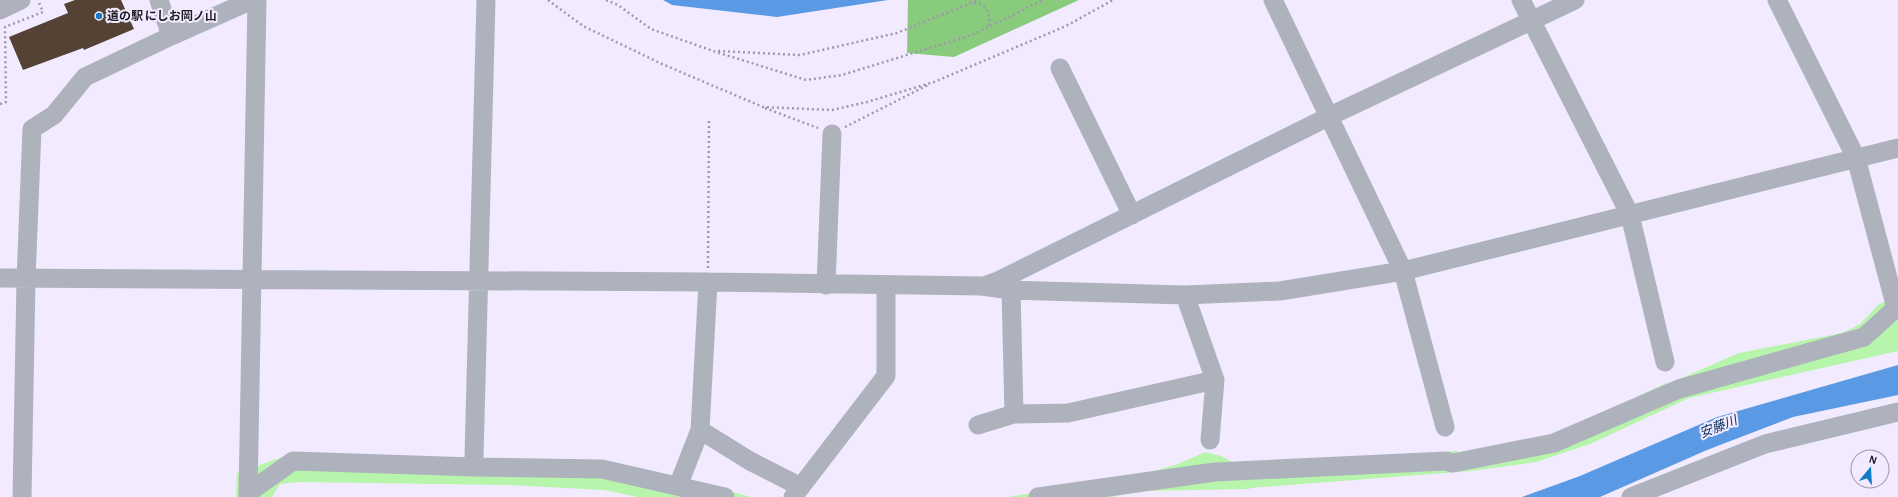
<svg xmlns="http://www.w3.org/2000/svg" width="1898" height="497" viewBox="0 0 1898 497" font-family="'Alegreya Sans','Noto Sans JP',sans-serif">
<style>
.green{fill:#b7f5ac}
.forest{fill:#88cb7d}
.water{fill:#5a99e3}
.building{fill:#544234}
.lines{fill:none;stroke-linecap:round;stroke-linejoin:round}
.path{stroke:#9f99a9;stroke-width:2.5;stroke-dasharray:2 3;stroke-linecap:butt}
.minor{stroke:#aeb2bc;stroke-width:19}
.poi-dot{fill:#137ac5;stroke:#f2ebff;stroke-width:1.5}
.labels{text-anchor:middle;stroke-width:4;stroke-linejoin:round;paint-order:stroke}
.poi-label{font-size:12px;font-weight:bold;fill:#1d1a23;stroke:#f2ebff;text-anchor:start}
.water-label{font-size:13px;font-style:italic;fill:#002a58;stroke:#f2ebff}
</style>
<rect width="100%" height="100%" fill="#f2ebff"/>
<path class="green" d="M1898,296V351L1689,398L1590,444L1536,462L1471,471L1250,488V489L1143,491L1111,497H1008L1138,476L1178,464L1205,452L1221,456L1238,465L1458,451L1459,453L1555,436L1666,383L1668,384L1739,353L1842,333L1860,324L1879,304Z
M291,454L676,477L751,497H638L604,490L507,485L298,482L280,484L272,497H236L237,473Z"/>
<path class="forest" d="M908,0H1079L954,57L907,53Z"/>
<path class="water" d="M663,0H888L777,17L672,5Z
M1898,365V395L1793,417L1707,450L1600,497H1522L1580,476L1717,417Z"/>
<path class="building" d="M75,0H121L134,29L84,50L83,48L23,70L9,37L68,13L64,4Z"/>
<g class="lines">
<path class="path" d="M548,0L583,26L662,64L763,107L832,110L867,102L934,82L1066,26L1113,0
M606,0L618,5L651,29L713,51L806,80L842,75L972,35L1043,0
M974,3C986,2 988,12 990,23L986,27
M718,51L800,55L897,33L978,0
M0,104L6,102L5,27L43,12L38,0
M765,108L818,128
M845,127L928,85
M708,268L709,120"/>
<path class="minor" d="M159,0L171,36
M1273,0L1403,271L1445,427
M1521,0L1630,215L1665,362
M1777,0L1856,158L1896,308
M0,10L21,0
M1060,68L1132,215
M0,278L708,282L982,286L1011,290L1185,295L1280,291L1403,271L1898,148
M826,285L832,134
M984,286L998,281L1328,117L1575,0
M1011,290L1014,414
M1185,295L1215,380L1210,440
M978,425L1014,414L1068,413L1215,380
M700,430L708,282
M474,457L486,0
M678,486L700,430L750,461L801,487
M248,493L293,461L474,467L602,469L725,497
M22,497L26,280L32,129L54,115L85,77L171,36L252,0
M248,497L257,0
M793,497L886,376V285
M1038,497L1215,472L1446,461L1453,463L1554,443L1679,389L1864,337L1896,308L1898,309
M1631,497L1765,444L1898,412"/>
</g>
<circle class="poi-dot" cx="99" cy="16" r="4"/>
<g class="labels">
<g class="poi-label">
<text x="107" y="20">道の駅 にしお岡ノ山</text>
</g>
<g class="water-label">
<text transform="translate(1718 426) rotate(-21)" y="5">安藤川</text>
</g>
</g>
<g transform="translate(1870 469) rotate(18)"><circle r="19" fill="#f2ebff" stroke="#9d97a7"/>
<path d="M0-3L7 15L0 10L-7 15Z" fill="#137ac5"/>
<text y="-6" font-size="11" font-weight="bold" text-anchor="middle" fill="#1d1a23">N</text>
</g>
</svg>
